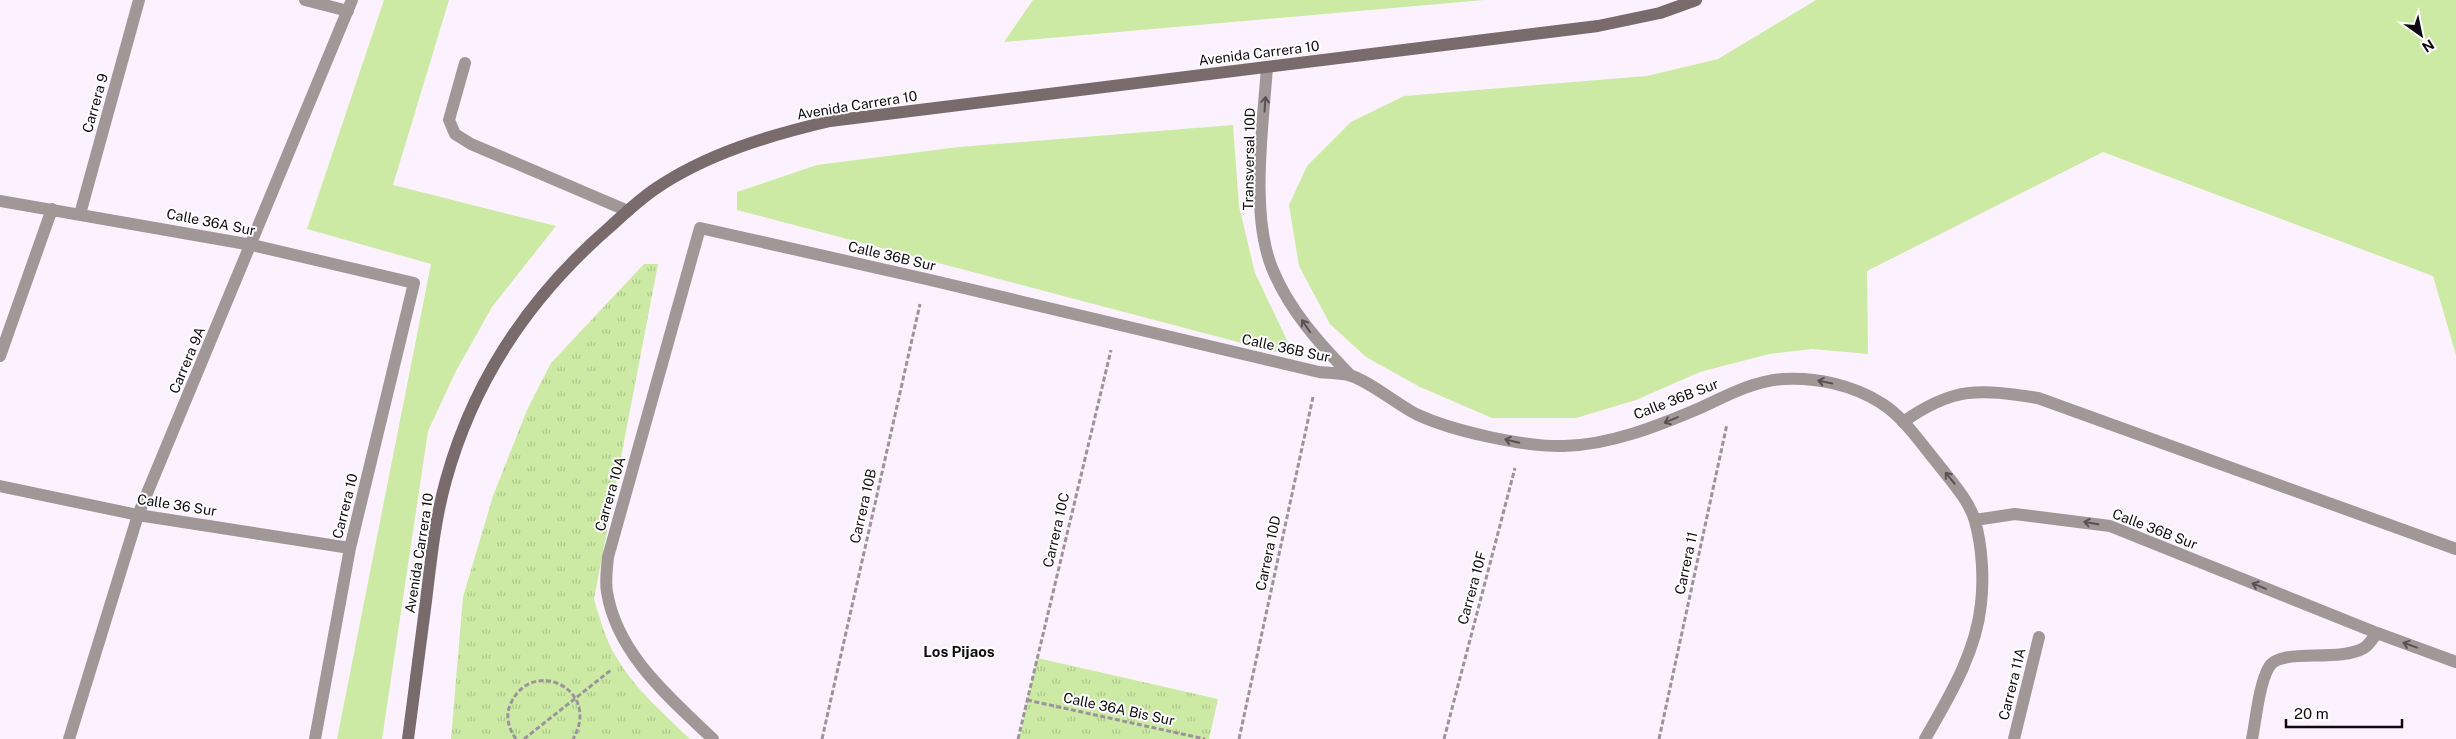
<svg xmlns="http://www.w3.org/2000/svg" width="2456" height="739" viewBox="0 0 2456 739" font-family="'Public Sans',sans-serif">
<style>
.green{fill:#cceaa4}
.park{fill:url(#park-tufts)}
.lines{fill:none;stroke-linecap:round;stroke-linejoin:round}
.path{stroke:#9c939d;stroke-width:3;stroke-dasharray:5 2.5;stroke-linecap:butt}
.service{stroke:#a19797;stroke-width:12}
.minor{stroke:#a19797;stroke-width:12}
.secondary{stroke:#796b6b;stroke-width:12}
.oneway{stroke:#585053}
.labels{text-anchor:middle;stroke-width:4;stroke-linejoin:round;paint-order:stroke}
.street-label{font-size:14px;fill:#0f0a0f;stroke:#fff}
.neighbourhood-label{font-size:15px;font-weight:bold;fill:#0f0a0f;stroke:#fff}
</style>
<defs>
<pattern id="park-tufts" width="24" height="20" patternUnits="userSpaceOnUse" patternTransform="scale(1.25)"><rect width="24" height="20" fill="#cceaa4"/><path d="M3 7l-1-3M5 7V3M7 7l1-3M15 17l-1-3M17 17v-4M19 17l1-3" fill="none" stroke="#aec78c"/></pattern>
</defs>
<rect width="100%" height="100%" fill="#fcf1fe"/>
<path class="green" d="M384,0H449L393,185L556,226L492,307L456,371L428,431L382,739H337L431,264L307,229Z
M1033,0H1484L1004,42Z
M1816,0H2456V355L2433,276L2103,152L1867,271L1868,354L1812,349L1769,354L1700,372L1636,400L1576,418H1492L1420,387L1366,357L1330,324L1299,266L1289,205L1307,166L1351,122L1404,96L1647,76L1718,59Z
M1233,125L1239,206L1255,273L1295,357L737,210V192L817,165L959,147Z"/>
<path class="park" d="M644,264H658L594,599C600,619 606,642 618,660C636,690 665,715 690,739H451L463,597L493,496L527,410L551,363Z
M1037,658L1218,699L1209,739H1019Z"/>
<g class="lines">
<path class="path" d="M1027,700L1205,739
M516,739C508,728 505,715 511,703C533,656 602,690 573,739
M524,739L611,670
M822,739L920,304
M1018,739L1111,350
M1239,739L1313,397
M1444,739L1515,468
M1659,739L1727,424"/>
<path class="service" d="M465,63L449,120L455,134L471,144L628,211
M1903,422C1954,386 1979,389 2038,398L2456,549"/>
<path class="minor" d="M305,0L348,11
M1267,67C1263,126 1250,213 1272,268C1289,310 1319,343 1350,375
M0,201L252,245L414,283L350,548L315,739
M80,214L139,0
M0,356L52,209
M0,486L138,515L350,548
M1975,520L2015,514L2110,526L2377,633L2456,662
M69,739L138,515L352,0
M713,739C670,698 617,654 607,592C605,581 607,568 608,557L700,228L926,279L1319,372C1328,373 1339,373 1348,375C1365,378 1398,405 1416,414C1452,431 1524,447 1564,446C1610,445 1658,426 1700,408C1726,396 1753,381 1783,379C1816,377 1853,385 1881,403C1904,417 1921,444 1938,464C1951,481 1969,500 1975,521C1982,546 1984,578 1981,604C1976,653 1949,697 1925,739
M2014,739L2039,637
M2252,739C2256,719 2259,684 2269,667C2280,647 2338,663 2364,648C2369,645 2373,638 2377,633"/>
<path class="secondary" d="M408,739C414,693 420,647 426,601C431,560 435,519 446,480C474,379 532,294 611,226C625,213 639,200 655,189C706,154 770,135 830,121L1598,26L1660,13L1696,0"/>
</g>
<defs><path id="oneway-shaft" d="M-6 0H5M1.5-3L5.5 0L1.5 3" fill="none" stroke-width="1.6" stroke-linecap="round" stroke-linejoin="round" transform="scale(1.25)"/></defs>
<g class="oneway">
<use href="#oneway-shaft" transform="translate(1265 104) rotate(-86)"/>
<use href="#oneway-shaft" transform="translate(1306 326) rotate(-124)"/>
<use href="#oneway-shaft" transform="translate(1825 382) rotate(-168)"/>
<use href="#oneway-shaft" transform="translate(1671 420) rotate(157)"/>
<use href="#oneway-shaft" transform="translate(1512 441) rotate(-167)"/>
<use href="#oneway-shaft" transform="translate(1950 478) rotate(-129)"/>
<use href="#oneway-shaft" transform="translate(2091 523) rotate(-171)"/>
<use href="#oneway-shaft" transform="translate(2259 586) rotate(-158)"/>
<use href="#oneway-shaft" transform="translate(2410 645) rotate(-160)"/>
</g>
<g class="labels">
<g class="street-label">
<text transform="translate(1259 53) rotate(-7)" y="5">Avenida Carrera 10</text>
<text transform="translate(95 103) rotate(-74)" y="5">Carrera 9</text>
<text transform="translate(857 105) rotate(-9)" y="5">Avenida Carrera 10</text>
<text transform="translate(1249 159) rotate(-89)" y="5">Transversal 10D</text>
<text transform="translate(211 222) rotate(11)" y="5">Calle 36A Sur</text>
<text transform="translate(892 256) rotate(13)" y="5">Calle 36B Sur</text>
<text transform="translate(1286 348) rotate(12)" y="5">Calle 36B Sur</text>
<text transform="translate(187 360) rotate(-67)" y="5">Carrera 9A</text>
<text transform="translate(1676 399) rotate(-21)" y="5">Calle 36B Sur</text>
<text transform="translate(610 494) rotate(-74)" y="5">Carrera 10A</text>
<text transform="translate(177 505) rotate(9)" y="5">Calle 36 Sur</text>
<text transform="translate(345 506) rotate(-76)" y="5">Carrera 10</text>
<text transform="translate(863 506) rotate(-77)" y="5">Carrera 10B</text>
<text transform="translate(2155 529) rotate(21)" y="5">Calle 36B Sur</text>
<text transform="translate(1056 530) rotate(-77)" y="5">Carrera 10C</text>
<text transform="translate(419 553) rotate(-81)" y="5">Avenida Carrera 10</text>
<text transform="translate(1268 553) rotate(-78)" y="5">Carrera 10D</text>
<text transform="translate(1686 563) rotate(-78)" y="5">Carrera 11</text>
<text transform="translate(1472 588) rotate(-75)" y="5">Carrera 10F</text>
<text transform="translate(2012 684) rotate(-76)" y="5">Carrera 11A</text>
<text transform="translate(1119 709) rotate(12)" y="5">Calle 36A Bis Sur</text>
</g>
<g class="neighbourhood-label">
<text x="959" y="657">Los Pijaos</text>
</g>
</g>
<g transform="translate(2421 35) rotate(147)" stroke="#ffffff" stroke-width="4" paint-order="stroke">
<path d="M0-4L9 19L0 12L-9 19Z" fill="#0f0a0f"/>
<text y="-8" font-size="14" font-weight="bold" text-anchor="middle" fill="#0f0a0f">N</text>
</g>
<path d="M2286 719v8h116v-8" fill="none" stroke="#0f0a0f" stroke-width="2.5"/>
<text x="2294" y="719" font-size="15" fill="#0f0a0f" stroke="#ffffff" stroke-width="4" paint-order="stroke">20 m</text>
</svg>
